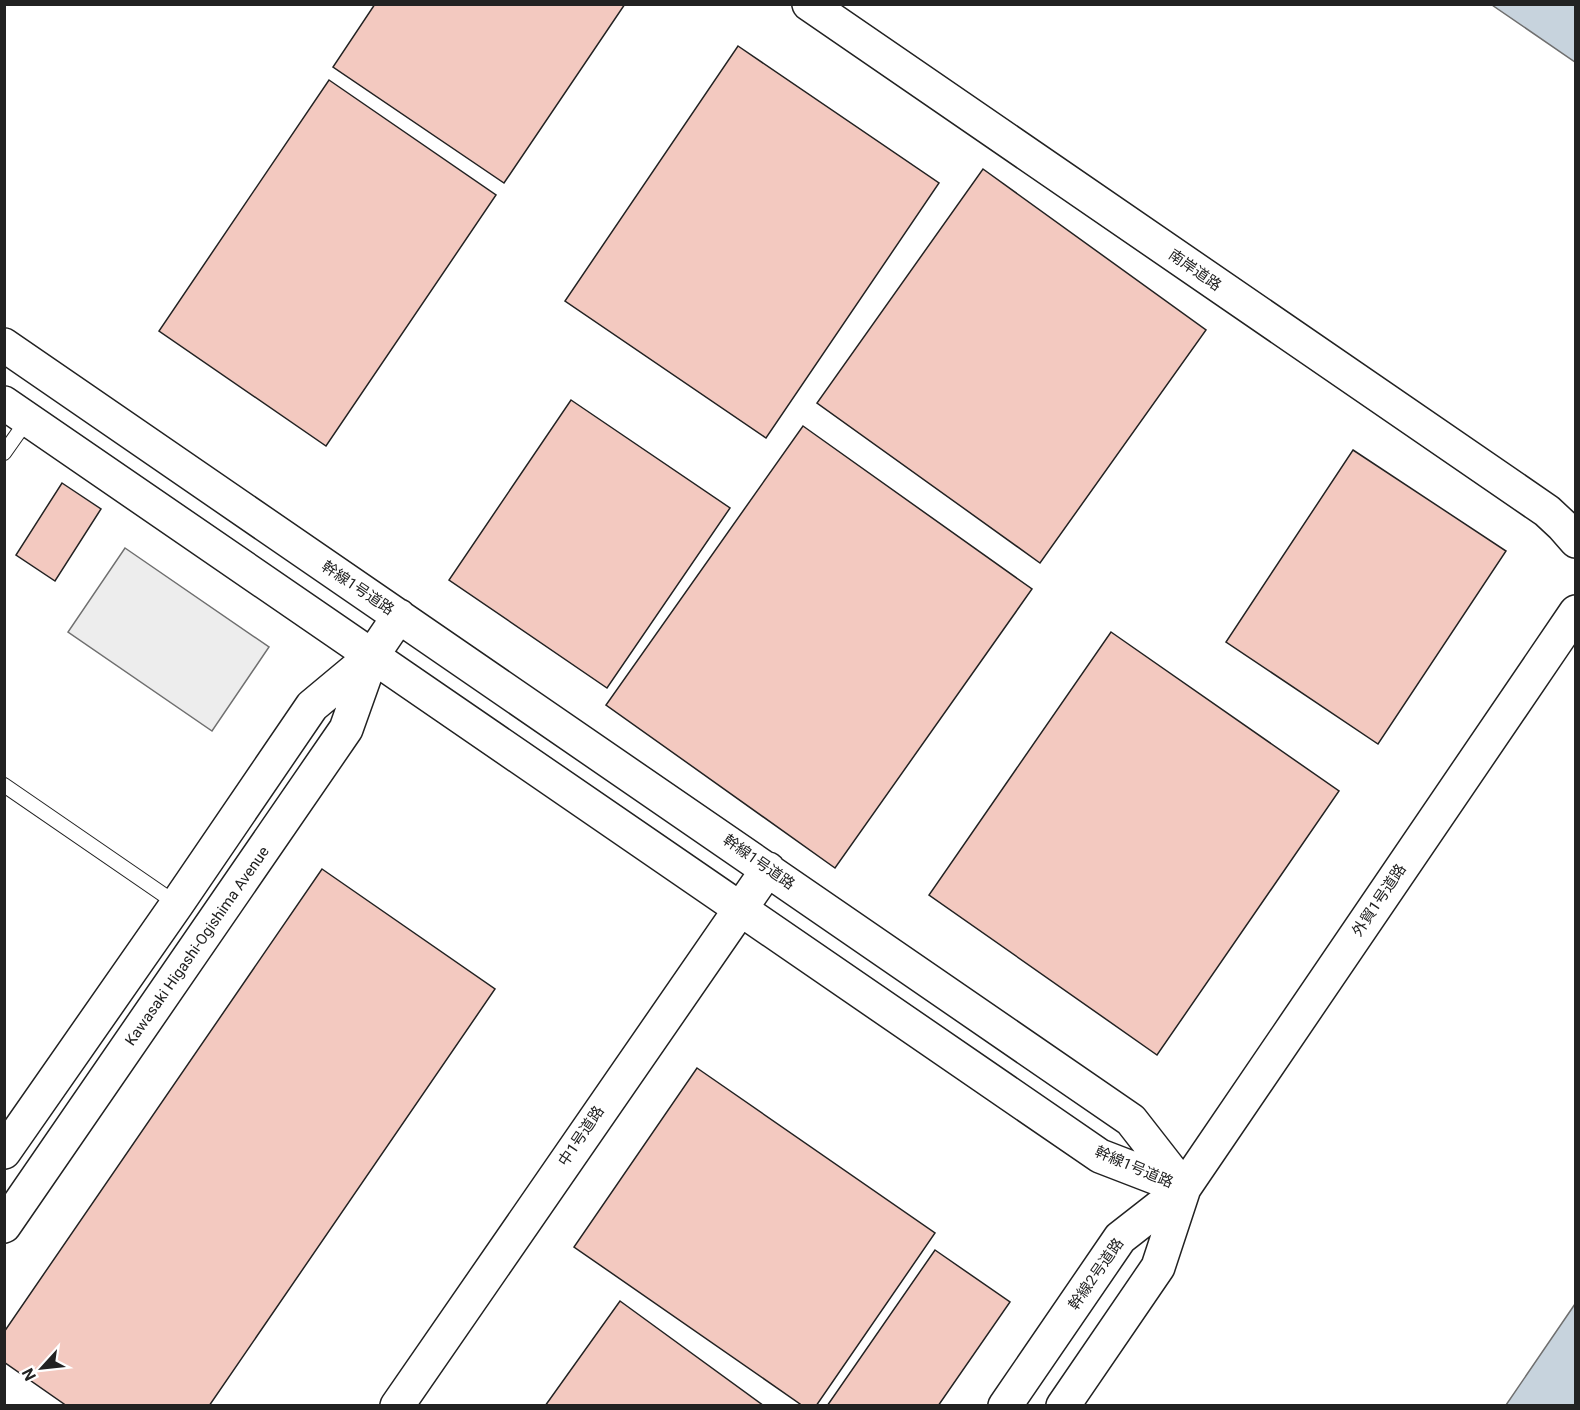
<svg xmlns="http://www.w3.org/2000/svg" width="1580" height="1410" viewBox="0 0 1580 1410" font-family="Roboto,'Noto Sans JP',sans-serif">
<style>
.parking{fill:#ededed;stroke:#6f6f6f;stroke-width:1.5}
.water{fill:#c7d3dd;stroke:#6f6f6f;stroke-width:1.5}
.building{fill:#f3c9c0;stroke:#222;stroke-width:1.5}
.lines{fill:none;stroke-linecap:round;stroke-linejoin:round}
.service-casing{stroke:#222;stroke-width:16}
.tertiary-casing{stroke:#222;stroke-width:36}
.service{stroke:#fff;stroke-width:14}
.tertiary{stroke:#fff;stroke-width:33}
.labels{text-anchor:middle;stroke-width:4.5;stroke-linejoin:round;paint-order:stroke}
.street-label{font-size:15px;fill:#222;stroke:#fff}
</style>
<rect width="100%" height="100%" fill="#fff"/>
<path class="parking" d="M125,548L269,647L212,731L68,632Z"/>
<path class="water" d="M1492,5H1575V62Z
M1575,1304V1405H1506Z"/>
<path class="building" d="M375,4H625L504,183L333,67Z
M738,46L939,183L766,438L565,301Z
M329,80L496,195L326,446L159,331Z
M983,169L1206,330L1040,563L817,403Z
M571,400L730,508L607,688L449,580Z
M803,426L1032,589L835,868L606,705Z
M1353,450L1506,551L1378,744L1226,642Z
M62,483L101,509L55,581L16,555Z
M1111,632L1339,791L1157,1055L929,895Z
M322,869L495,989L209,1406H67L4,1362V1332Z
M697,1068L935,1233L816,1406H803L574,1247Z
M935,1250L1010,1302L938,1406H827Z
M620,1301L764,1406H545Z"/>
<g class="lines">
<defs>
<path id="service" d="M4,453L28,419
M4,785L177,904"/>
<path id="tertiary" d="M809,4L1547,511L1562,525L1576,541
M4,345L1131,1120L1184,1188
M4,403L1100,1156L1183,1188
M4,1152L177,904L312,706L372,656
M4,1226L346,729L372,656L399,616
M397,1406L768,869
M1005,1406L1120,1238L1184,1188
M1063,1406L1158,1267L1184,1188L1576,612"/>
</defs>
<use href="#service" class="service-casing"/>
<use href="#tertiary" class="tertiary-casing"/>
<use href="#service" class="service"/>
<use href="#tertiary" class="tertiary"/>
</g>
<g class="labels">
<g class="street-label">
<text transform="translate(1195 270) rotate(35)" y="5">南岸道路</text>
<text transform="translate(358 588) rotate(34)" y="5">幹線1号道路</text>
<text transform="translate(759 862) rotate(35)" y="5">幹線1号道路</text>
<text transform="translate(1379 900) rotate(-56)" y="5">外貿1号道路</text>
<text transform="translate(197 946) rotate(-55)" y="5">Kawasaki Higashi-Ogishima Avenue</text>
<text transform="translate(581 1136) rotate(-56)" y="5">中1号道路</text>
<text transform="translate(1134 1167) rotate(23)" y="5">幹線1号道路</text>
<text transform="translate(1096 1274) rotate(-55)" y="5">幹線2号道路</text>
</g>
</g>
<rect width="1580" height="1410" fill="none" stroke="#222222" stroke-width="12"/>
<g transform="translate(42 1368) rotate(243)" stroke="#ffffff" stroke-width="4.5" paint-order="stroke">
<path d="M0-4.5L10 22L0 15L-10 22Z" fill="#222222"/>
<text y="-9" font-size="16" font-weight="bold" text-anchor="middle" fill="#222222">N</text>
</g>
</svg>
